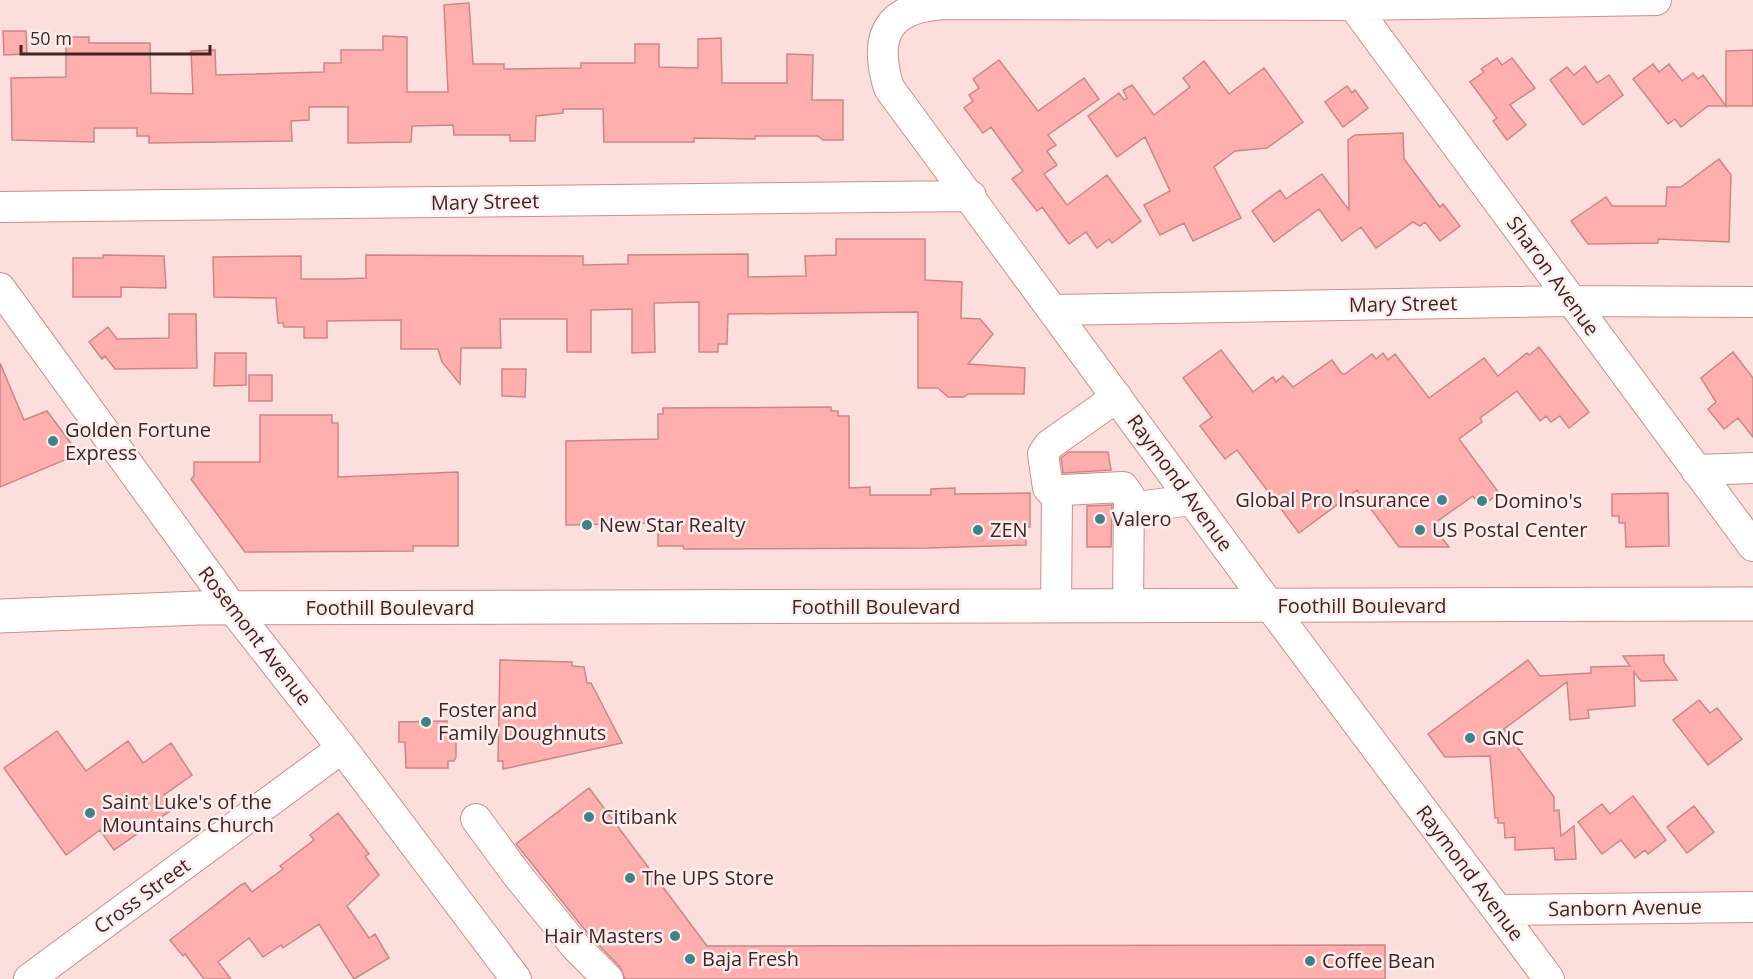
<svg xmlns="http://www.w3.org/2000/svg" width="1753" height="979" viewBox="0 0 1753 979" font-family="'Open Sans',sans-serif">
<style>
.building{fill:#feaead;stroke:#cb8786;stroke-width:1.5}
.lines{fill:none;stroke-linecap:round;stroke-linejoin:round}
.minor-casing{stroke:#d18c8b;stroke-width:32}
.major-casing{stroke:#d18c8b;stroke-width:35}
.minor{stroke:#fff;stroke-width:30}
.major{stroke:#fff;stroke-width:33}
.poi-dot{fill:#3c8488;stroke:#feefee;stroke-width:2}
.labels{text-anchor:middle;stroke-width:5;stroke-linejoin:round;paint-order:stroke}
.street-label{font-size:20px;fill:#412525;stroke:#feefee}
.poi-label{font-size:20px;fill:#412525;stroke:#feefee;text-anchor:start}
</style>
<rect width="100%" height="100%" fill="#fcdedc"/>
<path class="building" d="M469,3L473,64H504V69L581,68V63H635V44H659V67L698,68V39L721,38L722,83H787V54L813,55L812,100H843V140H823L818,136H755V139L694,138V142H604L603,109H563V113L536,116L535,141H510V135H454L453,125L412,126L411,142L348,143V107H309V120L291,121L292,141L149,143V136H137V128H94V142L12,140L11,78L66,77V37H89V43H150L151,93L193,94L191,51L215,50L216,75L324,72V63H341V50H383V36L407,37V92H448L444,5Z
M3,31H26L27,54L4,55Z
M1753,50V106H1708L1681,127L1675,119L1668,124L1633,79L1653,64L1659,72L1669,64L1682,81L1693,73L1698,79L1703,75L1726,106V51Z
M1497,58L1502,65L1512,58L1535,88L1510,105L1526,125L1507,140L1493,121L1497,118L1470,82L1484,72L1481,69Z
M999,60L1038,111L1084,78L1099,99L1048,135L1056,145L1047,151L1057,165L1044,174L1067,205L1107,175L1141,221L1112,243L1109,239L1097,248L1086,232L1069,244L1042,207L1037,211L1012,179L1023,171L991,127L983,133L964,108L973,101L969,95L979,88L973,79Z
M1204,61L1229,94L1264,68L1303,122L1267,148L1235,151L1214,167L1241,218L1193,241L1184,223L1160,235L1144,205L1170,191L1145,137L1117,157L1088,116L1119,93L1124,100L1127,98L1123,90L1132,85L1154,115L1190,87L1183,78Z
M1585,66L1597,83L1609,75L1623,95L1583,125L1550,80L1567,67L1574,75Z
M1347,86L1352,93L1355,90L1368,108L1343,127L1325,102Z
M1403,133L1404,159L1440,207L1443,204L1460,226L1440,241L1425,222L1420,226L1413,222L1376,248L1361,227L1342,241L1319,209L1274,242L1252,211L1280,190L1286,199L1322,174L1349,210L1348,140L1355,135Z
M1719,159L1731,175L1729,242L1658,239V243L1588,244L1571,221L1606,197L1612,206H1666L1667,187H1681Z
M836,239H925V280L962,282L961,318L980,319L993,334L968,364L1025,368L1024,394H968L964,397H948L938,388H918V312L728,314L727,344H718V352H699V302L654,303L655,352L632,353V309L591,310V352H567V319H500L501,348H461L460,384L442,362L438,349H401V320L327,321V338H304V327H284L283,323H278L276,298L214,297L213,257L301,256V279H342L366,278V255L583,256V265L628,264V255L748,254V277L806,276L805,256L836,255Z
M103,255L164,256L166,288L121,287V297H73V258H103Z
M169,314H196L197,368L115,369L105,356L102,359L89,342L108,327L117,339L169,338Z
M1539,347L1589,412L1569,428L1560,416L1551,422L1546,416L1540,421L1517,391L1480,418L1482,422L1459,439L1499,493L1481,507L1473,496L1432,525L1449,547H1399L1357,490L1299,533L1237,450L1225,459L1200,426L1212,417L1183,378L1221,350L1253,392L1273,377L1276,382L1283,376L1293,387L1332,360L1342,374H1345L1372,354L1376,359L1383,353L1388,360L1395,354L1429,398L1484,358L1498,376L1527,353L1529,355Z
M1733,352L1753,378V437L1738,418L1724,429L1708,409L1716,402L1701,378Z
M215,353H246V385L214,386Z
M0,363L24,420L47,411L79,454L0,487Z
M502,369H526L525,397L502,396Z
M249,375H272V401H249Z
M831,407V411H838V416H849V488L870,487V495H931V489L955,488V494L1030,493V527H1026V545L928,548L684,549L683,546H658V523L566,525V441L658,439V414H663V408Z
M260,415H332V423H338V477L458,472V546H413V551L245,552L191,479L194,476V462H260Z
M1069,452H1108L1111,470L1063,473L1061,458Z
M1668,493L1669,546L1626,547L1625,523H1619V516H1612V494Z
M1112,505L1111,547H1087V506Z
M1664,655V662L1677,680L1641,681L1634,672L1635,706L1588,710L1589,718L1570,720L1567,682L1504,729L1554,797V811L1559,810L1561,836L1574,826L1576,859L1555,860L1554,848L1515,850V837L1505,838L1504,823H1498V818H1495L1490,756L1445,757L1428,734L1528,660L1540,676L1591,673V667L1630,666L1623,656Z
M500,660L572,662V666L584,667L587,683H591L622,743L503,769V761H498Z
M1699,700L1710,713L1717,708L1742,739L1708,765L1673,720Z
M447,721V728H454L456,734V757L454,761H448V768H406L405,742H399V722Z
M57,731L86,771L128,741L143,763L171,743L192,775L164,795L173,809L114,850L100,830L66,855L4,768Z
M589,788L707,946L1385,945V979H625L620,967L589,935L516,844Z
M1633,796L1666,840L1648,854L1645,850L1635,858L1621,840L1602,854L1578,822L1602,804L1610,814Z
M1694,806L1714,832L1687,853L1667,827Z
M338,813L369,854L365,856L379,875L347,906L369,938L375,934L389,958L354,979L319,924L287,945L283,948L281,945L263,957L249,938L218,962L231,979H204L185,954L183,956L170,940L241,885L245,883L252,892L283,869L280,866L314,840L310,835Z"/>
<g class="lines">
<defs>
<path id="minor" d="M1353,5L1753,546
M0,207L971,196
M0,288L233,609L342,748L516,979
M1053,310L1572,301L1753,302
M1696,470L1753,468
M1057,497L1048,488L1043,454L1049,445L1117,397
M1129,508L1192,500
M1056,606L1057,497L1063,490L1123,487L1129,495L1128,606
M476,819L518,876L576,947L608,979
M1498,910L1753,907
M29,979L342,748
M1549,979L1270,606L889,88C872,34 889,7 945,4L1353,5L1656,0"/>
<path id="major" d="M0,616L198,608L1753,604"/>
</defs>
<use href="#minor" class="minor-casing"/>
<use href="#major" class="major-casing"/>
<use href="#minor" class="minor"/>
<use href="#major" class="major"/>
</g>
<g class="poi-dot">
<circle cx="53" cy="441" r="6"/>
<circle cx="1442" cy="500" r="6"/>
<circle cx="1482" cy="501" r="6"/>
<circle cx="1100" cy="519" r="6"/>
<circle cx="587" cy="525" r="6"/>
<circle cx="978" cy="530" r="6"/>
<circle cx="1420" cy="530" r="6"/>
<circle cx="426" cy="722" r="6"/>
<circle cx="1470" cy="738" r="6"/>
<circle cx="90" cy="813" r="6"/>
<circle cx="589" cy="817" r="6"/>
<circle cx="630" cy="878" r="6"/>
<circle cx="675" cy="936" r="6"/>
<circle cx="690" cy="959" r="6"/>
<circle cx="1310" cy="961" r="6"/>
</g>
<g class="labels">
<g class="street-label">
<text transform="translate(485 202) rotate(-1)" y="7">Mary Street</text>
<text transform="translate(1553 276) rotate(54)" y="7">Sharon Avenue</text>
<text transform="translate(1403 304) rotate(-1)" y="7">Mary Street</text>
<text transform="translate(1180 483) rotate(54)" y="7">Raymond Avenue</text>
<text x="1362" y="613">Foothill Boulevard</text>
<text x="876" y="614">Foothill Boulevard</text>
<text x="390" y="615">Foothill Boulevard</text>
<text transform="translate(255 636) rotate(52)" y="7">Rosemont Avenue</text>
<text transform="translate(1470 873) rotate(53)" y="7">Raymond Avenue</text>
<text transform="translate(142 896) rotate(-36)" y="7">Cross Street</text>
<text transform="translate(1625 908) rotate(-1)" y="7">Sanborn Avenue</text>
</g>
<g class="poi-label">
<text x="65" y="437">Golden Fortune<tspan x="65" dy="23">Express</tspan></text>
<text x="1430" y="507" text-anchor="end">Global Pro Insurance</text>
<text x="1494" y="508">Domino's</text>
<text x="1112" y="526">Valero</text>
<text x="599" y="532">New Star Realty</text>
<text x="990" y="537">ZEN</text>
<text x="1432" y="537">US Postal Center</text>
<text x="438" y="717">Foster and<tspan x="438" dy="23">Family Doughnuts</tspan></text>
<text x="1482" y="745">GNC</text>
<text x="102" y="809">Saint Luke's of the<tspan x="102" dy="23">Mountains Church</tspan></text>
<text x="601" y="824">Citibank</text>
<text x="642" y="885">The UPS Store</text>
<text x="663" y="943" text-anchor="end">Hair Masters</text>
<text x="702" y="966">Baja Fresh</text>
<text x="1322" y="968">Coffee Bean</text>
</g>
</g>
<path d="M21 45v9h189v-9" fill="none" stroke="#412525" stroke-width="3"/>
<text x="30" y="45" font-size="18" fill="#412525" stroke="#feefee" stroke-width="4.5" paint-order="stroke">50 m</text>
</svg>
